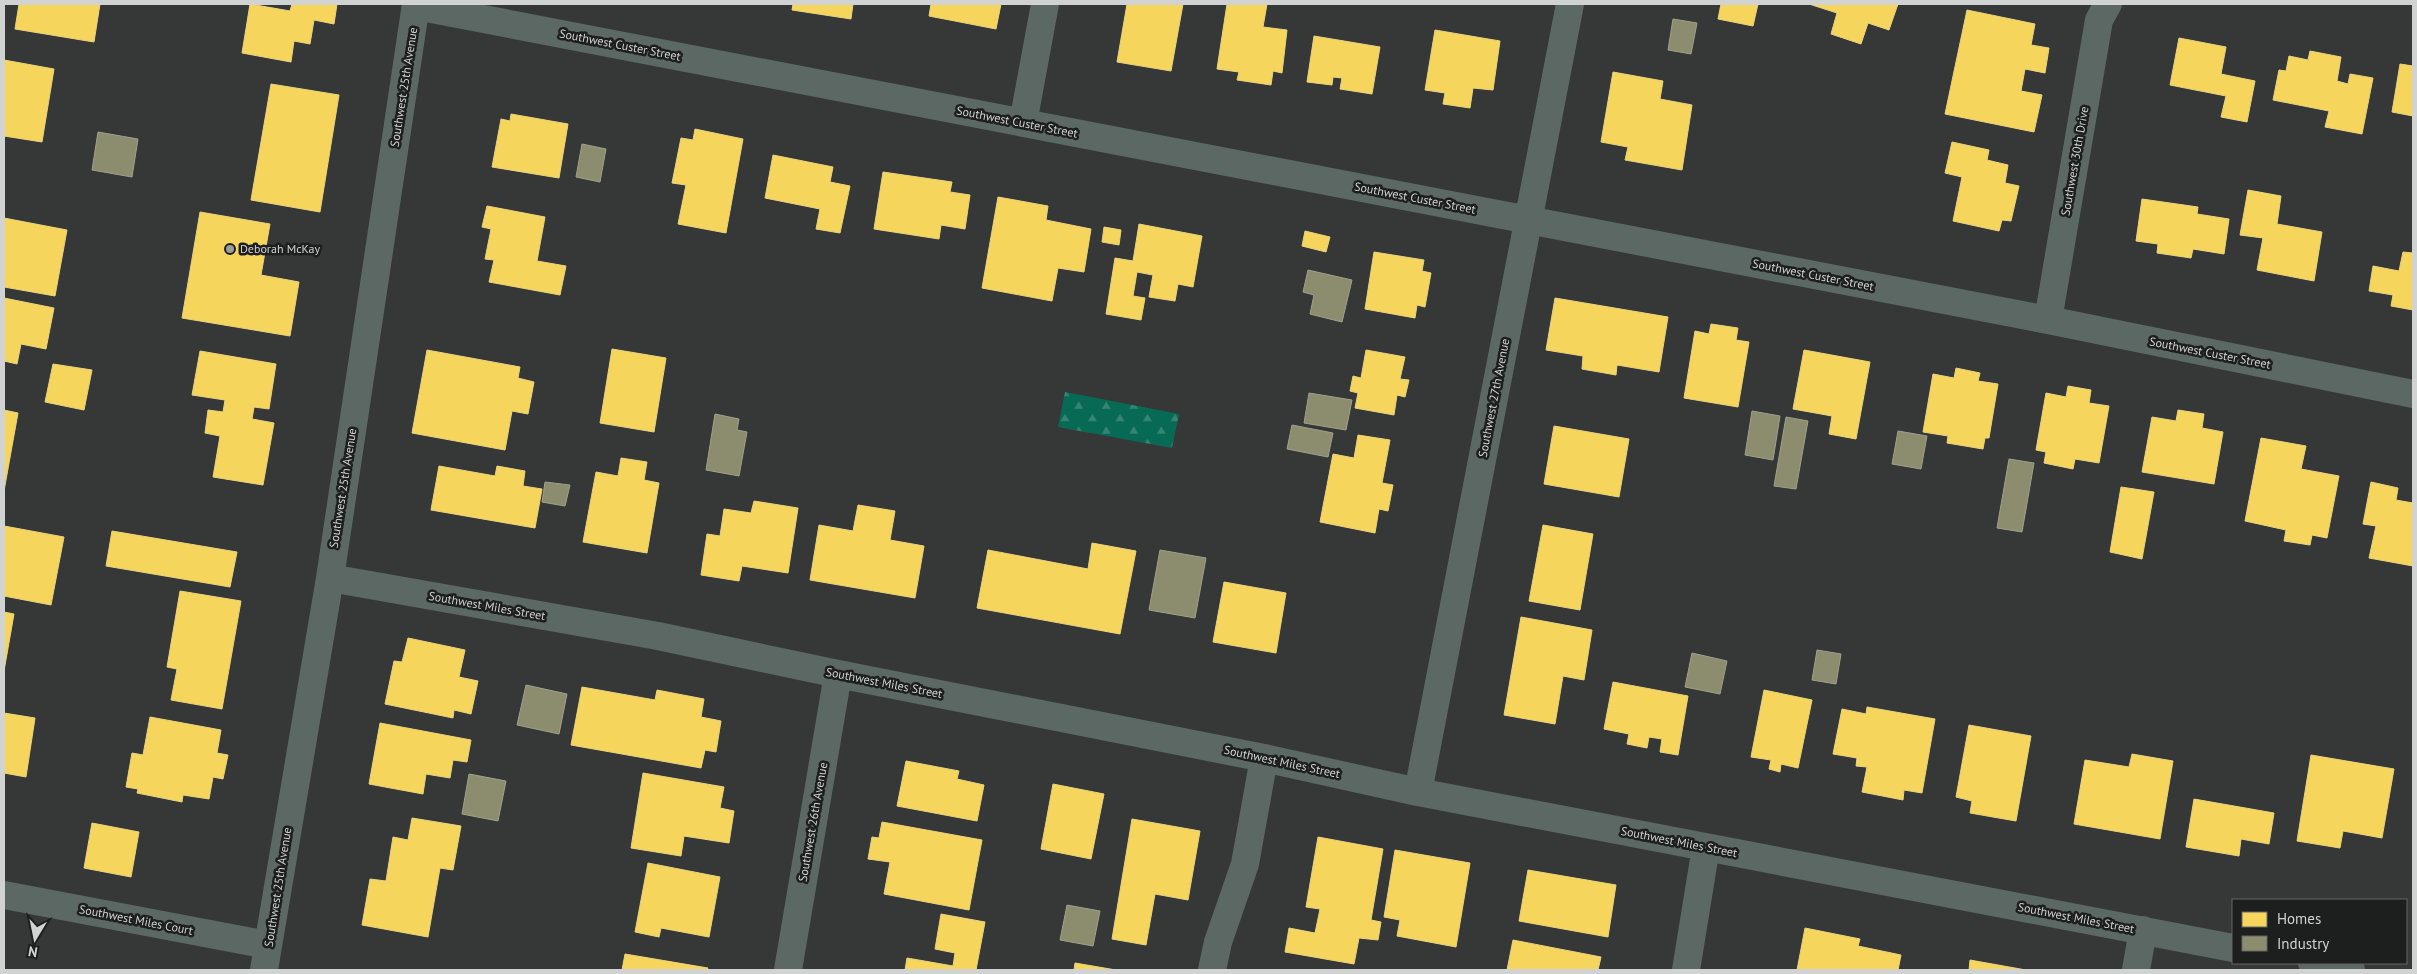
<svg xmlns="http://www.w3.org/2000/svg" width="2417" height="974" viewBox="0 0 2417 974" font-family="'PT Sans',sans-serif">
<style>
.forest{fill:url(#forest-firs)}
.homes{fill:#f6d55c;stroke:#ebd47f}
.industry{fill:#8c8c6e;stroke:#a1a18c}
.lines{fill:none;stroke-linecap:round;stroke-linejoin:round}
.minor{stroke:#5b6863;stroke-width:28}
.poi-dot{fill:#9a9d9c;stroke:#1d1f1f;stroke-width:2}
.labels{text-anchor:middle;stroke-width:5;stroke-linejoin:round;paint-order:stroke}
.street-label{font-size:12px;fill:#d1d3d2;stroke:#1d1f1f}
.poi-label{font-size:12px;fill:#d1d3d2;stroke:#1d1f1f;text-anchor:start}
</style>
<defs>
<pattern id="forest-firs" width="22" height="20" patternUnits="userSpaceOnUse" patternTransform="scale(1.25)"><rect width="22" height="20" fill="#076a55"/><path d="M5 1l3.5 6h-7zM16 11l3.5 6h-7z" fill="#368574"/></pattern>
</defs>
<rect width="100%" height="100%" fill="#353837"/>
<path class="forest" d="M1065,392L1179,414L1172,448L1058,427Z"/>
<path class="homes" d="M19,4H100L94,42L15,29Z
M250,4L290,11L292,4H337L334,24L314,20L310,44L294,41L291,62L242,53Z
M793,4H853L851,19L792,10Z
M931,4H1001L996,29L929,16Z
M1127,4H1183L1171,71L1117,62Z
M1227,4H1267L1263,27L1287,30L1282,73L1273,71L1271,85L1237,80L1239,72L1217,69Z
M1721,4H1758L1753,26L1718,19Z
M1809,4H1898L1889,30L1868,23L1861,44L1831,34L1837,13Z
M1967,10L2035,24L2031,45L2049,48L2045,73L2025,69L2021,91L2042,95L2034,132L1945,114Z
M1435,30L1500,41L1493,90L1473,88L1470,108L1443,104L1445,93L1425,90Z
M1314,36L1380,47L1372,94L1340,89L1342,78L1333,77L1332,85L1307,82Z
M2179,38L2226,47L2221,74L2255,81L2247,122L2221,117L2226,96L2170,85Z
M2310,51L2341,57L2337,81L2348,84L2350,74L2373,78L2362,134L2325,127L2329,111L2273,100L2279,70L2286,71L2289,56L2308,60Z
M4,60L54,69L42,142L4,136Z
M2400,64L2413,66V116L2392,112Z
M1613,72L1663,81L1660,99L1692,105L1682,170L1625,160L1628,147L1601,142Z
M271,84L339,95L320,212L251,200Z
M511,114L568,124L559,178L492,167L501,119L510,121Z
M695,129L743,139L726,233L678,224L686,185L672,183L681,138L693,140Z
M1952,142L1989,150L1987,160L2008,165L2005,183L2019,186L2011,221L2002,220L1999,231L1953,221L1962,177L1945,173Z
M773,155L833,167L830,182L850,186L840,233L816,229L820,209L765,198Z
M883,172L952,182L950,192L970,195L965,229L941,225L939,239L874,229Z
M2248,190L2281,196L2277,224L2322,232L2314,281L2257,270L2263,238L2240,235Z
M998,197L1048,206L1046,220L1091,229L1084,272L1058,268L1052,301L982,288Z
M2142,199L2198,207L2197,214L2229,219L2224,254L2193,249L2191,258L2157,253L2158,244L2136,241Z
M487,206L545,217L537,261L566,266L560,295L489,282L494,260L485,259L491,229L482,227Z
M200,212L270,224L261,275L299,282L290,336L182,318Z
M4,218L67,230L55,296L4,287Z
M1139,224L1202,236L1193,287L1178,284L1175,301L1149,297L1153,275L1137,272L1133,296L1145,298L1141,320L1106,314L1115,258L1133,261Z
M1104,227L1121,230L1119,245L1102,242Z
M1305,231L1330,237L1326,252L1302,246Z
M1374,252L1424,260L1422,271L1431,273L1425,307L1417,305L1415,318L1365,309Z
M2403,252L2413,253V310L2391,306L2393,295L2369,291L2373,266L2399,271Z
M4,298L54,308L46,349L21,344L17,364L4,361Z
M1555,298L1668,317L1659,372L1617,365L1616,375L1582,369L1583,356L1546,350Z
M1711,324L1738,328L1736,340L1749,342L1738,407L1684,398L1695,331L1709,334Z
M612,349L666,358L654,432L600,423Z
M427,350L520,367L518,378L534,382L528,414L512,411L505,450L412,433Z
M1366,350L1405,357L1400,379L1409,380L1405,397L1397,395L1394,415L1355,408L1358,393L1350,391L1353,376L1361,378Z
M1804,350L1870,362L1856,439L1829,434L1832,416L1793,409Z
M200,351L276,364L269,409L254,407L252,419L274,423L263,485L213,477L220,436L205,433L208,410L223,412L225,400L192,395Z
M53,364L92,370L84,410L45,402Z
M1956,368L1980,373L1978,381L1998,384L1989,438H1985L1983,449L1947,443L1948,436L1923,432L1933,374L1954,378Z
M2068,386L2091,390L2089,403L2109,406L2099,463L2075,459L2073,469L2044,463L2046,452L2036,450L2046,393L2066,397Z
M4,410L18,413L4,491Z
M2178,410L2204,414L2202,428L2223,432L2214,484L2142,472L2152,417L2176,421Z
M1554,426L1629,439L1619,497L1544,484Z
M1358,435L1390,440L1382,483L1393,485L1388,511L1379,509L1375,533L1320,522L1333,454L1354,458Z
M2261,438L2306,446L2301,469L2339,476L2327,538L2312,535L2310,545L2284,541L2286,530L2245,521Z
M621,458L647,462L644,480L659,483L647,553L583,542L596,472L618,476Z
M439,466L495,476L497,466L525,471L523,486L542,489L535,528L431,510Z
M2371,482L2398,488L2396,500L2413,503V566L2369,558L2376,526L2363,524Z
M2121,487L2154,492L2142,559L2110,552Z
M754,501L798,508L788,573L742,566L739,581L701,575L707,534L720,536L724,509L751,513Z
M858,505L895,511L890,540L924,546L915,598L810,580L819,525L853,531Z
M1543,525L1593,534L1580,610L1529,601Z
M4,526L64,537L51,605L4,596Z
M112,531L237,552L230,587L106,566Z
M1092,543L1136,551L1120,634L977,608L988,550L1088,569Z
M1224,582L1286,593L1276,653L1213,642Z
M180,591L241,601L222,709L171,700L177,669L167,667Z
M4,612L14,614L4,671Z
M1521,617L1592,630L1584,680L1563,676L1555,724L1504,715Z
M408,638L465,650L459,677L478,681L471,714L454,710L453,718L385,704L394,661L402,662Z
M1613,682L1688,696L1678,755L1660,752L1662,739L1649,737L1647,748L1627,744L1629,734L1604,729Z
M582,687L655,700L657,690L704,699L701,717L721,721L716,752L705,750L701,768L571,745Z
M1764,690L1812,700L1798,768L1781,764L1780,772L1769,769L1771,760L1751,757Z
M1867,707L1935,719L1922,793L1904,790L1903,800L1862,792L1867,767L1856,766L1857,758L1833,754L1842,709L1866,714Z
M4,713L35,718L26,777L4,773Z
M150,717L221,730L217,753L228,755L223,779L213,777L209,799L183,795L182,802L137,793L138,789L126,787L132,753L143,755Z
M380,723L471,740L467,762L453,760L450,778L426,774L423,794L369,784Z
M1969,725L2031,736L2016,821L1970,813L1972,801L1956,797Z
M2132,754L2173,761L2160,839L2074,824L2085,760L2129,767Z
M2311,755L2394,769L2382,838L2343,831L2340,848L2297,841Z
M906,761L959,771L957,779L984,785L977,821L897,806Z
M643,773L724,787L720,808L734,811L729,843L684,836L681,856L631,848Z
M1053,784L1104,794L1091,859L1041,849Z
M2194,799L2274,813L2269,844L2241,839L2239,856L2186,847Z
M412,818L461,826L453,870L440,868L428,937L362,925L370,879L386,881L393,837L408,840Z
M1132,819L1200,831L1188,900L1155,894L1146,945L1112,939Z
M882,822L982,840L969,910L884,894L890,862L868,859L872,837L879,838Z
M92,823L139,832L131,877L84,868Z
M1318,837L1383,849L1371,920L1381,922L1378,940L1359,938L1354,964L1285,952L1289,928L1315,933L1320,909L1306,907Z
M1395,850L1470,863L1456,947L1397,936L1400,920L1384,917Z
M648,863L720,877L709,937L661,928L659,937L635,932Z
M1528,870L1616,885L1608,937L1519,921Z
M941,914L985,922L976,970H905L907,958L953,966L955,953L935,949Z
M1805,928L1860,939L1858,946L1901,955L1898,970H1797Z
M1513,940L1601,957L1598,970H1507Z
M625,954L708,968L707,970H622Z
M1970,960L2026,970H1969Z
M1075,963L1116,970H1074Z"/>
<path class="industry" d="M1673,19L1697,23L1691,54L1668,50Z
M98,132L138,139L132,177L92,170Z
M582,144L606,149L600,182L576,177Z
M1308,270L1352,280L1342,322L1310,314L1314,295L1303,292Z
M1309,393L1352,400L1346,430L1304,423Z
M1752,411L1780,416L1773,460L1745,455Z
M715,414L739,419L737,430L747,432L739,476L706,470Z
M1786,417L1808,421L1796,489L1774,486Z
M1292,425L1333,433L1328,457L1287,449Z
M1898,431L1927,436L1921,469L1892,464Z
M2009,459L2034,463L2022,532L1997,528Z
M545,482L570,485L565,506L542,502Z
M1160,550L1206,558L1195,618L1149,610Z
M1817,650L1841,654L1836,684L1812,680Z
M1692,653L1727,661L1720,694L1685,687Z
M526,685L567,694L559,734L517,725Z
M469,774L506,781L498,821L462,814Z
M1067,905L1100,911L1093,946L1060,940Z"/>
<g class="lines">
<path class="minor" d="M416,6L2048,320L2413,394
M1023,123L1045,4
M2048,320L2099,20L2108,4
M330,578L658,636L838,674L1264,758L1418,792L2233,948
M1418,792L1570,4
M4,895L268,945
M2312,963L2351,970
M264,970L330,578L416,4
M788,970L838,674
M1212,970L1218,942L1245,864L1264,758
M1686,970L1706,847
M2136,970L2143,930"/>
</g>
<circle class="poi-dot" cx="230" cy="249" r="5"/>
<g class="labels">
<g class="street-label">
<text transform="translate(620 45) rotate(11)" y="4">Southwest Custer Street</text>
<text transform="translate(404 87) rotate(-81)" y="4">Southwest 25th Avenue</text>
<text transform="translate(1017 122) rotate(11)" y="4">Southwest Custer Street</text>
<text transform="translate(2075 161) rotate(-80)" y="4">Southwest 30th Drive</text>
<text transform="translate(1415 198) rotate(11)" y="4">Southwest Custer Street</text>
<text transform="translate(1813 275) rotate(11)" y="4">Southwest Custer Street</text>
<text transform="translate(2210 353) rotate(11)" y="4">Southwest Custer Street</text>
<text transform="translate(1494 398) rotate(-79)" y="4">Southwest 27th Avenue</text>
<text transform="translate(343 488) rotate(-81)" y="4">Southwest 25th Avenue</text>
<text transform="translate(487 606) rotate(10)" y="4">Southwest Miles Street</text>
<text transform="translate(884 683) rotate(11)" y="4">Southwest Miles Street</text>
<text transform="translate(1282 762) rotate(12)" y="4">Southwest Miles Street</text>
<text transform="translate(813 822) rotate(-80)" y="4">Southwest 26th Avenue</text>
<text transform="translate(1679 842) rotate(11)" y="4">Southwest Miles Street</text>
<text transform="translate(278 887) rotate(-81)" y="4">Southwest 25th Avenue</text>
<text transform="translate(2076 918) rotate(11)" y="4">Southwest Miles Street</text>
<text transform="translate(136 920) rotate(11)" y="4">Southwest Miles Court</text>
</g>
<g class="poi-label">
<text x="240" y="253">Deborah McKay</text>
</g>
</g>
<rect width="2417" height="974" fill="none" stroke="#d1d3d2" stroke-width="10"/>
<rect x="2232" y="899" width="175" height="65" fill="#1d1f1f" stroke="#656767"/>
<rect x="2242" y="912" width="25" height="15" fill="#f6d55c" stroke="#656767"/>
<text x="2277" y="924" font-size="15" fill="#d1d3d2">Homes</text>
<rect x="2242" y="936" width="25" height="15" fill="#8c8c6e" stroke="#656767"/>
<text x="2277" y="949" font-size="15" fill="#d1d3d2">Industry</text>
<g transform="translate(35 939) rotate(190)" stroke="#1d1f1f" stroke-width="4" paint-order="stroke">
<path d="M0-4L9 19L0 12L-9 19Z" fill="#d1d3d2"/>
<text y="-8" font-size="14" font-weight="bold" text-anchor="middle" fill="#d1d3d2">N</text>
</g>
</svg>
